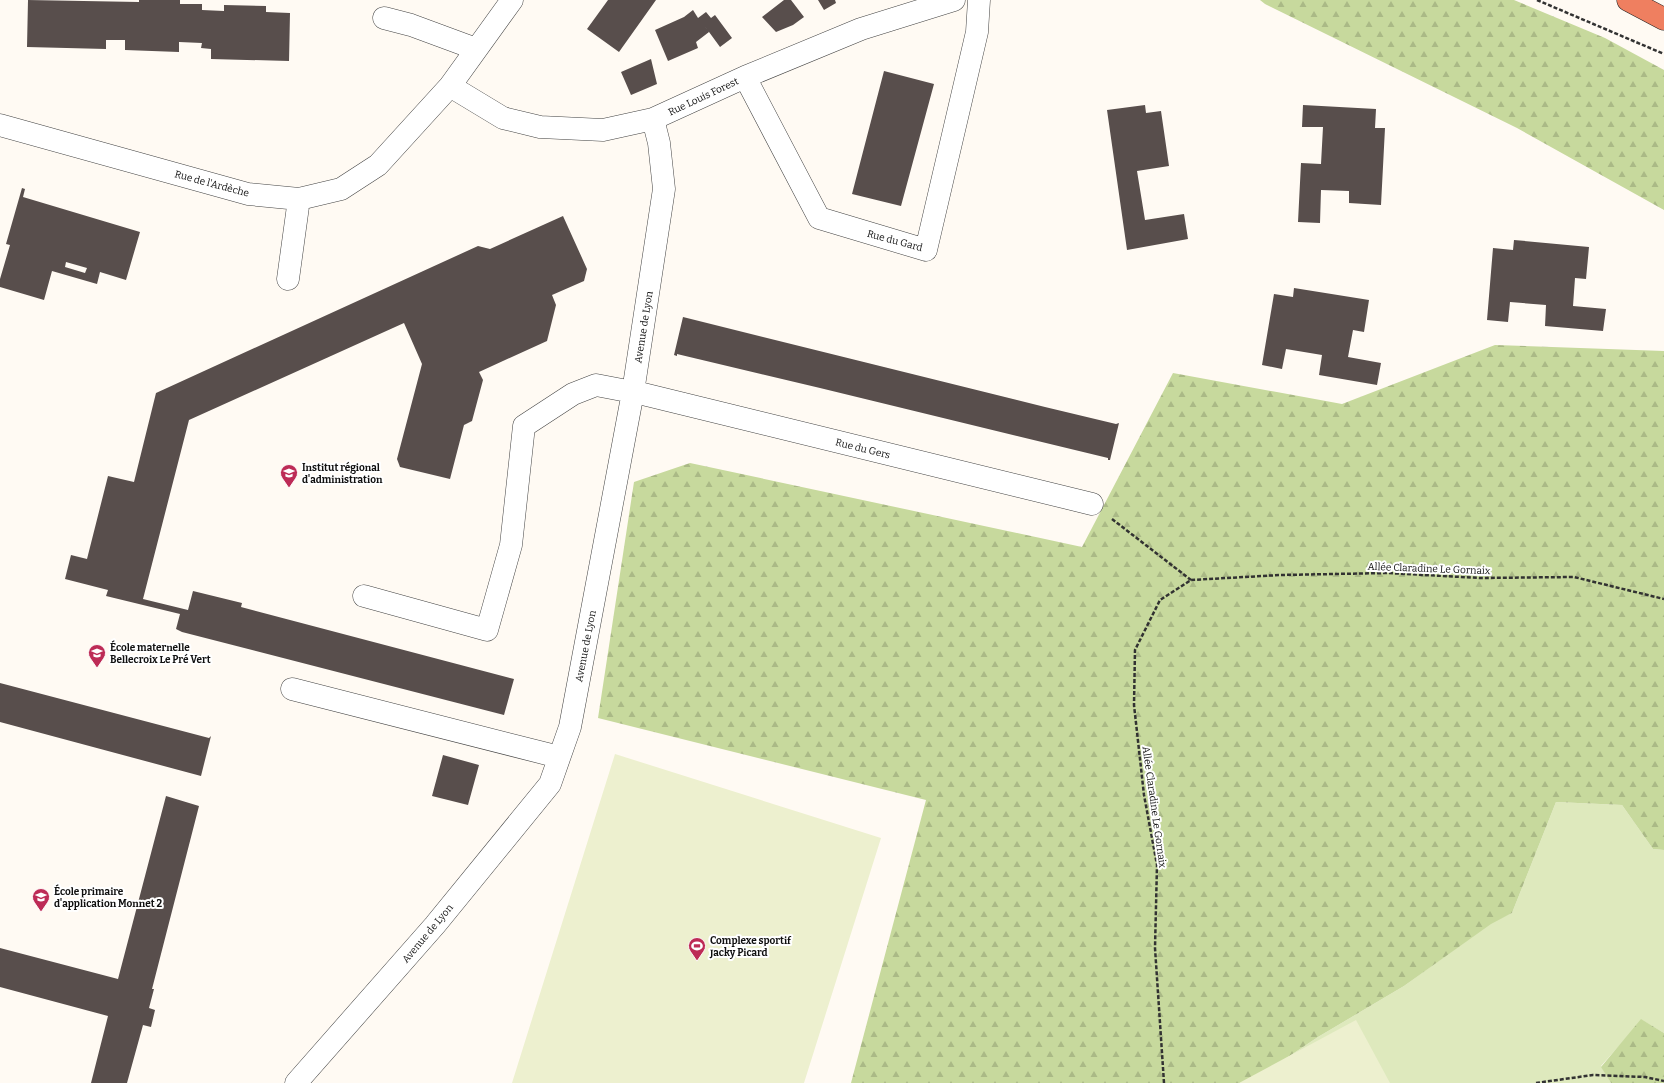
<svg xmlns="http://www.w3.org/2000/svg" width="1664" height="1083" viewBox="0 0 1664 1083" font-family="Bitter,serif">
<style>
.grass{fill:#dee9bd}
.forest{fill:url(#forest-firs)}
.pitch{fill:#edf0cf}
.building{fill:#584e4c;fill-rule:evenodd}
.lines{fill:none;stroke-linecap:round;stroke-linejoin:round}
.minor-casing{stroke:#434343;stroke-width:23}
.highway-casing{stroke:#212121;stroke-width:23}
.path{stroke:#323232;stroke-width:2.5;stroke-dasharray:4 2;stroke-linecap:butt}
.minor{stroke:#fff;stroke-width:22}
.highway{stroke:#ef7f60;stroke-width:22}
.labels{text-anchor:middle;stroke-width:4;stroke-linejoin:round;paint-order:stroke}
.street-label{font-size:10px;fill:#101010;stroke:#fff}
.poi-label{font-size:10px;font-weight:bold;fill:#101010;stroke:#fff;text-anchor:start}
</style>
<defs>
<pattern id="forest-firs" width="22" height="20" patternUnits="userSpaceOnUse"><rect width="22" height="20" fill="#c7d99d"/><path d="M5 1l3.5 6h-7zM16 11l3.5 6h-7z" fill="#aab986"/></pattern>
</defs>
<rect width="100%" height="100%" fill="#fffaf3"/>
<path class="grass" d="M1556,802L1622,805L1653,849L1664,850V1033L1642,1020L1601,1066L1611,1083H1249L1318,1037L1404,986L1491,923L1512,913Z"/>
<path class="forest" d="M1260,0H1514L1605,38L1664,70V210L1517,128L1265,4Z
M1495,345L1664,351V850L1653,849L1622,805L1556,802L1512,913L1491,924L1404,986L1318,1037L1249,1083H851L926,800L598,718L634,482L690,463L1082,547L1173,373L1342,404Z
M1641,1019L1664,1033V1083H1611L1601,1067Z"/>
<path class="pitch" d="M615,754L881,838L804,1083H512Z
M1356,1020L1390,1083H1239Z"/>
<path class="building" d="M28,0L139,2V0H180V4H202V10L224,11V5L266,6V12L290,13L289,61L211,59V49L201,48L202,43L179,42V52L125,50V40H106V49L27,47Z
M608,0H656L619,52L587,29Z
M784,0H791L804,17L793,25L776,32L762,17Z
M818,0H835L836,3L824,10Z
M693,10L698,18L706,12L711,18L715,15L732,38L720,47L701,21L709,32L696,42L698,48L668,61L655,30L684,17Z
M651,59L657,84L631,95L621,72Z
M884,71L934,84L901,206L852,194Z
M1145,105L1146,113L1161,111L1169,166L1137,171L1145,220L1184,214L1188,239L1127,250L1107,110Z
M1303,105L1376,109L1375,128H1385L1381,205L1349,203V191L1321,190L1320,223L1298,222L1301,163L1321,164L1323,127H1302Z
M22,188L25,189L23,197L140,232L126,280L100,272L97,284L52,271L44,300L0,287V279L10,245L6,244ZM66,262L87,268L85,273L65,267Z
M563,216L587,269L584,281L552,295L556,305L547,341L479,372L483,380L472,421L464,425L450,479L400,467L397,459L422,364L404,323L189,420L143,599L188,610L193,591L242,603L241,607L514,679L504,715L182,632L176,629L180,614L106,596L108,590L65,579L71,555L87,559L108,476L134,482L156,393L478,246L490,249Z
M1514,240L1589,247L1586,279L1575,278L1573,306L1606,309L1603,331L1545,326L1546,305L1510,302L1508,322L1487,320L1493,248L1513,250Z
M1294,288L1369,300L1364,332L1353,330L1348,357L1381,363L1377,385L1319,375L1322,355L1286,349L1282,369L1262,365L1274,294L1293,297Z
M683,317L1045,407L1116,424L1119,423L1110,460H1108V458L820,388L677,354V356L674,355Z
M0,683L209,738L211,736L201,776L0,722Z
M443,755L479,765L468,805L432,796Z
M166,796L199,806L152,989H154L149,1008L155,1010L151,1027L143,1025L127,1083H91L108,1016L0,987V948L118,979Z"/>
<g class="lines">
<defs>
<path id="minor" d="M384,18L411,25L476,49
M745,77L819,218L926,250L977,32L979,0
M450,86L503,118L540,127L603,130L653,119L745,77L861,29L954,0
M0,125L248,194L299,199L341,189L378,165L450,86L512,0
M288,279L299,199
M364,596L487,630L511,545L524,426L573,394L596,385L643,394L1092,504
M292,689L559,757
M296,1083L435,925L550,784L570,727L633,392L664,189L659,143L653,119"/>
<path id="highway" d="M1628,0L1664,19"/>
</defs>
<use href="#minor" class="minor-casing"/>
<use href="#highway" class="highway-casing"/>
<path class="path" d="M1537,0L1664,54
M1112,519L1191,580
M1164,1083L1155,948L1157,865L1144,795L1134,705L1135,650L1160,600L1191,580L1280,575L1388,573L1480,578L1574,577L1664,599
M1536,1083L1593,1075L1645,1077L1664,1081"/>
<use href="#minor" class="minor"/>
<use href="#highway" class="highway"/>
</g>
<defs>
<symbol id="university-pin" viewBox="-11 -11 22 30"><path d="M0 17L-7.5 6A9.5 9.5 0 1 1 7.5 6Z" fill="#bd2b56" stroke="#fff"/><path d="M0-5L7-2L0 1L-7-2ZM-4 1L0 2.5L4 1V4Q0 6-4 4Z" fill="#fff"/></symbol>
<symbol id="school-pin" viewBox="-11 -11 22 30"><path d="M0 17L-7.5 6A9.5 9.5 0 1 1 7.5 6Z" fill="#bd2b56" stroke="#fff"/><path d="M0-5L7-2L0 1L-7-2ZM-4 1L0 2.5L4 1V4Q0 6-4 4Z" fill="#fff"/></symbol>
<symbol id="stadium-pin" viewBox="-11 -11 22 30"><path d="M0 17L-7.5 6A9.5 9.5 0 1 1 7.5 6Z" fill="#bd2b56" stroke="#fff"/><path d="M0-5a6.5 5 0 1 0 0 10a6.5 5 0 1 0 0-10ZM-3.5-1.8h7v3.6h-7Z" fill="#fff"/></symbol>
</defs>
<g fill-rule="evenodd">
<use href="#university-pin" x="279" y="463" width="20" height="27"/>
<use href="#school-pin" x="87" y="643" width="20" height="27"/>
<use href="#school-pin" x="31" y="887" width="20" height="27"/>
<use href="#stadium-pin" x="687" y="936" width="20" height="27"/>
</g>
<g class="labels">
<g class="street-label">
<text transform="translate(703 96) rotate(-25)" y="4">Rue Louis Forest</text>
<text transform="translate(212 183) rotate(15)" y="4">Rue de l'Ardèche</text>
<text transform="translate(895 240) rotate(15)" y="4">Rue du Gard</text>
<text transform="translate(643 327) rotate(-81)" y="4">Avenue de Lyon</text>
<text transform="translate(863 448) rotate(14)" y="4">Rue du Gers</text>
<text transform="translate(1429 568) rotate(2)" y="4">Allée Claradine Le Gornaix</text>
<text transform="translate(585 646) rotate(-79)" y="4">Avenue de Lyon</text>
<text transform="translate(1155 807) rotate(82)" y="4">Allée Claradine Le Gornaix</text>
<text transform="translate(427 933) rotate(-50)" y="4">Avenue de Lyon</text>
</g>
<g class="poi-label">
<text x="302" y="471">Institut régional<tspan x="302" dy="12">d'administration</tspan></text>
<text x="110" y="651">École maternelle<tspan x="110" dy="12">Bellecroix Le Pré Vert</tspan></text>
<text x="54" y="895">École primaire<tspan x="54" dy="12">d'application Monnet 2</tspan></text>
<text x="710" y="944">Complexe sportif<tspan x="710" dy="12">Jacky Picard</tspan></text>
</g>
</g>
</svg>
